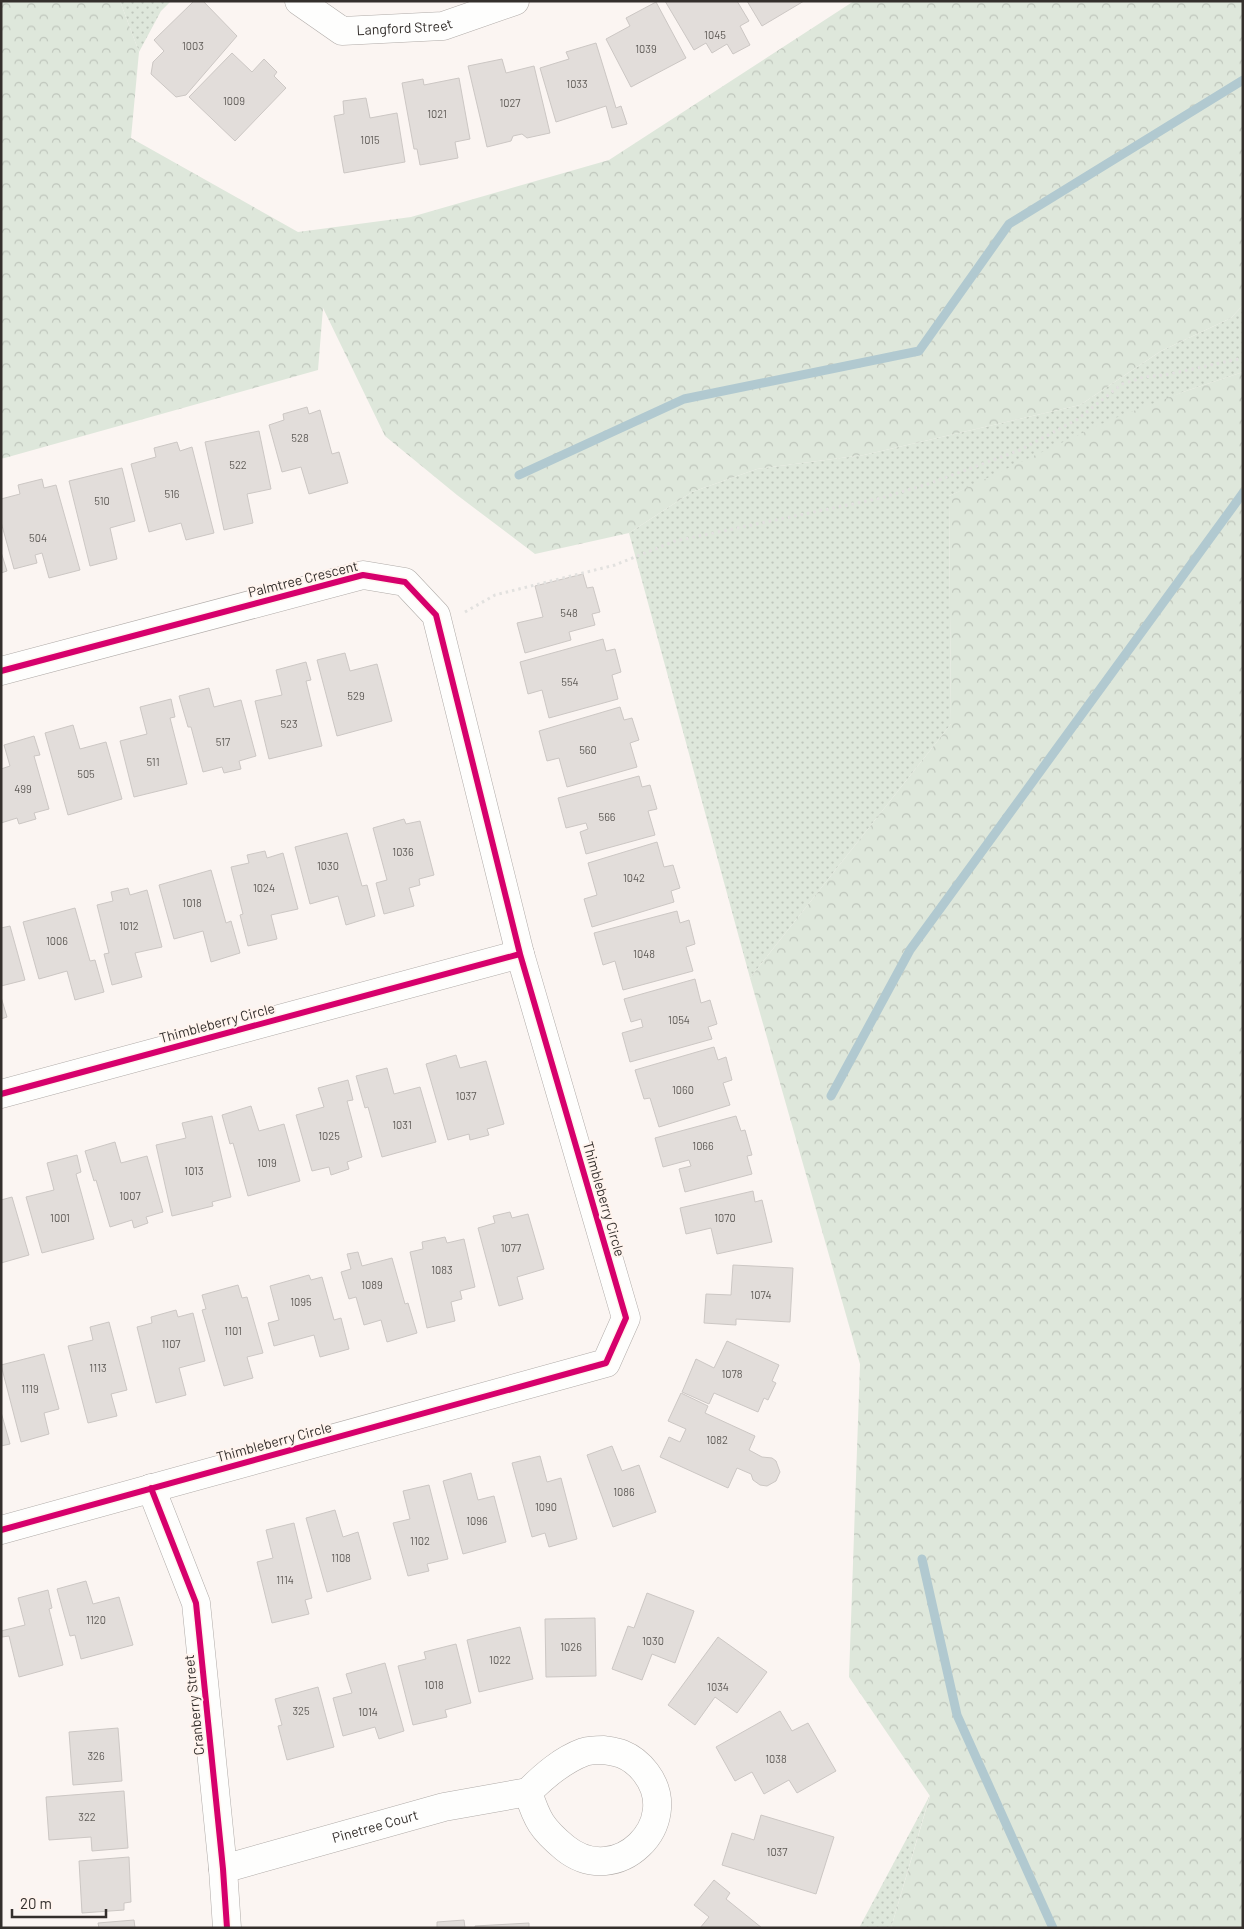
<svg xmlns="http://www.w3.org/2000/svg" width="1244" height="1929" viewBox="0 0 1244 1929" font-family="Barlow,sans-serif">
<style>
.grass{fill:url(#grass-dots)}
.forest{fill:url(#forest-crowns)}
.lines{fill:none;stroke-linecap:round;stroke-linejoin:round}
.stream{stroke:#b1c9d0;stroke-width:9}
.building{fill:#e2ddda;stroke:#ccc7c4}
.street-casing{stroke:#b0aba8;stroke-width:29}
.path{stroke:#e2e1df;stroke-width:3;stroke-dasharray:2.5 4;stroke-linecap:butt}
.street{stroke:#fefefd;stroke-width:28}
.cycleway-casing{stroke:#fff4ee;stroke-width:9}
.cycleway{stroke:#d6006c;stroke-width:6}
.labels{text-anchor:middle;stroke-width:4;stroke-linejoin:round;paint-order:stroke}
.number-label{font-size:11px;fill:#605c58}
.street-label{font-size:14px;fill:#342f2c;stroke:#fff4ee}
</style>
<defs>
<pattern id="grass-dots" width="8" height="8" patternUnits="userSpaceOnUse" patternTransform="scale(1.25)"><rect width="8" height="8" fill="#dee7db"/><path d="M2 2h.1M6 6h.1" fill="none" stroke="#bfc6bc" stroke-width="1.8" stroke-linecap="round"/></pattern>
<pattern id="forest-crowns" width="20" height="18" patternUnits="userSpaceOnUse" patternTransform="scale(1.25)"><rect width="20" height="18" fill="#dee7db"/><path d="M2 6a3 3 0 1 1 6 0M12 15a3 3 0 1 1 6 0" fill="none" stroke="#bfc6bc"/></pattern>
</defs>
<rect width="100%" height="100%" fill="#fbf5f2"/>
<path class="grass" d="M120,1H171L161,11L139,52Z
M1243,305V372L1183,392L949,496L951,724L750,978L629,533L692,492L757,469L864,455L1080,405L1161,351L1231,318Z
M930,1795L891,1928H859Z"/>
<path class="forest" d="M1,1H120L139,52L131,138L298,232L411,217L609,160L854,1H1243V305L1231,318L1161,351L1080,405L864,455L757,469L692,492L629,533L535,554L457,495L385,436L323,308L318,370L1,459Z
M1243,372V1928H891L930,1796L849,1677L860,1364L750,978L951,724L949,496L1110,420L1183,392Z"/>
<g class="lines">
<path class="stream" d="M519,475L684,399L919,351L1009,224L1243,80
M831,1096L910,950L1243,493
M922,1559L957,1715L1053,1928"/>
</g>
<path class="building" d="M194,1H203L237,36L186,95L176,97L151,74L153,62L164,51L154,40Z
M665,1H737L749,21L740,26L750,45L733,54L727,44L712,53L706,43L694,50Z
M747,1H804L762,26Z
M656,2L686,58L631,87L606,39L630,26L626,18Z
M596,43L616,108L621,106L627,124L612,128L606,106L556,122L540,68L569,59L566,52Z
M232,53L252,72L264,59L277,72L274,76L286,88L235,141L189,97Z
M502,59L506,73L534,66L550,133L527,138L522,134L513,136L511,141L487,147L468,66Z
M459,78L470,139L455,142L458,158L420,165L417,149H414L402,83L423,79L424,85Z
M366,98L370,118L397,113L405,162L344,173L334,116L344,114L343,101Z
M307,407L309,414L320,410L332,454L339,452L348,483L309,494L301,467L282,472L269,425L284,420L283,414Z
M259,431L271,489L247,494L253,523L224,530L205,442Z
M177,442L180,451L192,447L214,533L186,540L181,523L149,532L131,464L156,457L154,448Z
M122,468L135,521L110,528L117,559L90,566L69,481Z
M42,479L44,488L56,485L80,570L49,578L42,553L35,555L37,563L14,569L1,522V499L20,494L18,485Z
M1,552L7,571L1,573Z
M583,574L587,588L593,587L600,612L592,614L595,625L569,632L571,640L525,653L517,623L543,617L535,586Z
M603,639L606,651L615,649L621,672L612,675L618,699L549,718L542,690L528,694L520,662Z
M345,653L350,671L377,664L392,721L337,736L317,660Z
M306,662L311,680L306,681L322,746L269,759L255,701L282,695L276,670Z
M209,688L214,707L241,700L256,756L239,761L241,769L224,773L222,767L203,772L191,727H188L179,696Z
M171,699L175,717L170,718L187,784L134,797L120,741L147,734L140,707Z
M620,707L624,720L632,718L639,740L630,743L637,767L567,787L559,758L547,761L539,731Z
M73,725L80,749L106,742L122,799L68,815L45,733Z
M34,736L40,755L34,756L49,809L34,813L36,819L19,824L17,818L1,823V769L10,766L4,745Z
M639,776L642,787L650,785L657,809L648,811L655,835L586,854L580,832L588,829L586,823L566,828L558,798Z
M404,819L406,824L420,821L434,875L419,879L420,885L409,888L414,906L384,914L376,883L387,880L373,828Z
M347,833L362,886L367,885L375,916L346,925L338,896L310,904L295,847Z
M657,842L664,867L673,865L680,888L671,891L674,902L592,927L584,899L597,895L588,863Z
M265,851L267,858L283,853L298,909L271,915L277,939L248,946L240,915L243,914L231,867L249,863L247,855Z
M211,870L226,923L231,921L240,953L211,962L203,931L174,939L159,885Z
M128,888L130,895L147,890L162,947L135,953L142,977L112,985L104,954L109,953L97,905L113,901L111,892Z
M75,908L90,961L95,960L104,992L75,1000L67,971L39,979L23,922Z
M677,911L680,923L689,920L695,944L686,947L693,971L623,990L615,961L603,965L594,933Z
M10,926L25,980L1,986V928Z
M695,979L701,1003L710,1000L717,1024L708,1027L712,1039L630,1062L622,1033L643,1027L641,1019L631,1022L624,999Z
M1,997L7,1017L1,1019Z
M714,1047L718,1060L726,1057L732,1080L723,1083L730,1105L659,1127L650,1098L644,1099L635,1070Z
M456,1055L460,1068L486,1061L504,1124L487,1129L489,1135L470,1140L469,1134L448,1140L426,1064Z
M387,1068L394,1094L420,1087L436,1142L382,1157L368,1107L365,1108L356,1076Z
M348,1080L353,1100L347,1101L362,1157L347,1162L349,1169L331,1175L329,1167L312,1171L296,1115L324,1107L318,1088Z
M251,1106L259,1131L284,1124L300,1181L248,1196L233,1143L230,1144L222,1115Z
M212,1116L231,1197L212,1202L213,1206L172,1216L156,1145L186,1138L182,1123Z
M736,1116L741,1131L745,1130L752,1155L747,1156L752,1174L685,1192L679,1169L691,1166L689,1160L663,1167L655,1138Z
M115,1142L121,1163L147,1156L163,1212L146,1217L148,1223L134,1228L132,1220L110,1227L96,1180L94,1181L85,1151Z
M77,1155L81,1172L76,1174L94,1239L42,1253L26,1197L54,1190L47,1163Z
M753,1191L755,1202L762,1200L772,1242L717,1254L711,1228L686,1234L680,1208Z
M12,1197L29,1255L1,1263V1200Z
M510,1212L512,1218L528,1214L544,1269L517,1277L523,1299L499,1306L478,1228L495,1223L493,1216Z
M445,1237L447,1243L464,1239L475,1287L460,1291L462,1299L451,1302L455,1321L427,1328L410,1252L423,1249L422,1242Z
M358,1252L362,1266L392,1258L405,1304L408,1303L417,1333L387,1342L381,1320L364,1325L356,1297L349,1299L341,1272L351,1269L347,1254Z
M733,1265L793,1268L790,1322L736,1319V1325L704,1323L706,1294L731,1295Z
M309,1275L311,1280L322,1277L334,1320L341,1318L349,1349L320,1357L314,1335L274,1346L268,1323L279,1320L270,1286Z
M238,1285L242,1298L247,1297L263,1353L247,1357L253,1378L224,1386L202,1310L206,1309L202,1295Z
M176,1310L178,1317L193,1313L205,1361L179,1368L186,1395L156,1403L137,1327L152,1323L151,1317Z
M109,1322L127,1390L111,1394L117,1416L88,1423L68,1346L93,1340L90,1327Z
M727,1341L779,1365L772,1381L776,1383L768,1400L764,1398L758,1412L714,1393L709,1404L682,1392L696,1359L714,1368Z
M44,1354L59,1409L44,1413L49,1434L21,1442L1,1365Z
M681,1393L708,1406L705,1413L755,1436L749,1450L762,1457L772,1458L776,1461L780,1472L776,1481L767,1486L760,1485L753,1480L751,1474L737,1468L728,1488L660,1457L669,1437L680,1442L686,1429L668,1421Z
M1,1412L10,1444L1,1446Z
M612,1446L622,1471L639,1465L656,1512L613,1527L587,1455Z
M540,1456L547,1482L561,1478L577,1539L549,1547L545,1533L532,1537L512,1463Z
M471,1473L478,1500L494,1496L506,1542L463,1554L443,1481Z
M429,1485L448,1559L427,1564L429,1571L408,1576L393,1523L410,1519L403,1491Z
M335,1510L343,1537L358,1532L371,1579L327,1592L306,1518Z
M294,1523L312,1598L305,1600L309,1614L272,1623L257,1562L273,1558L266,1530Z
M86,1581L93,1604L119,1597L133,1645L81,1659L75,1635L70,1636L57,1589Z
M48,1590L52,1608L49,1609L63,1665L19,1677L9,1636L2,1637L1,1631L25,1625L18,1598Z
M647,1593L694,1611L675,1663L652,1654L642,1680L612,1669L628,1626L634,1628Z
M595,1618L596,1676L546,1677L545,1619Z
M520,1627L533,1679L479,1692L467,1640Z
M718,1637L767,1672L737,1713L715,1697L695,1725L668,1705Z
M456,1644L471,1703L445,1710L447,1717L413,1725L398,1666L426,1659L424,1652Z
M385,1663L404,1731L379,1739L375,1727L343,1736L333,1698L352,1693L346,1674Z
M318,1687L334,1747L287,1760L278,1726L282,1725L275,1699Z
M780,1711L792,1731L808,1723L836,1771L797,1793L789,1780L764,1794L752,1772L735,1781L716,1747Z
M118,1728L122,1781L73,1785L69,1732Z
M124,1791L128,1848L92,1851L91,1837L49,1840L46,1797Z
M761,1815L834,1837L816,1894L722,1865L732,1833L754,1840Z
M129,1857L131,1902L124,1903V1910L82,1913L79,1861Z
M714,1880L730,1893L726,1899L762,1928H700L709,1917L694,1905Z
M134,1920L135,1928H99L98,1923Z
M464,1920L465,1928H437V1922Z
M529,1923V1928H475V1926Z"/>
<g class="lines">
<defs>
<g id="street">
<path id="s1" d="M299,1L342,31L443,26L515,1"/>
<path d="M1,671L363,575L405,582L436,615L520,954"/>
<path d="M1,1094L520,954L626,1318L606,1363L1,1530"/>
<path d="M151,1488L196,1603L223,1869L227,1928"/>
<path d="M604,1750C610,1751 617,1752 622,1754C632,1758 640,1765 646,1773C684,1823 617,1890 565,1848C542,1829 537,1820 528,1792C544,1776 562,1760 584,1752C590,1750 597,1750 604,1750Z"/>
<path id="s2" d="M223,1869L444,1807L528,1792"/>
</g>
</defs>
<use href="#street" class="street-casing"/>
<path class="path" d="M465,612L495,595L615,565L675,541L881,498L928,484L1020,450L1078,419L1122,384L1144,377L1165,375L1243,358"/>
<use href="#street" class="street"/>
<defs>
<path id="cycleway" d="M1,671L363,575L405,582L436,615L520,954
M1,1094L520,954L626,1318L606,1363L1,1530
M151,1488L196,1603L223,1869L227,1928"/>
</defs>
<use href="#cycleway" class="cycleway-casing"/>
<use href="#cycleway" class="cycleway"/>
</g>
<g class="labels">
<g class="number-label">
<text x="715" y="39">1045</text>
<text x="193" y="50">1003</text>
<text x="646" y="53">1039</text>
<text x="577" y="88">1033</text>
<text x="234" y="105">1009</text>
<text x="510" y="107">1027</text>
<text x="437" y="118">1021</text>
<text x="370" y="144">1015</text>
<text x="300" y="442">528</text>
<text x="238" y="469">522</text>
<text x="172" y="498">516</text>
<text x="102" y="505">510</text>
<text x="38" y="542">504</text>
<text x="569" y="617">548</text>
<text x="570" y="686">554</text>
<text x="356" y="700">529</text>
<text x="289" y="728">523</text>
<text x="223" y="746">517</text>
<text x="588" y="754">560</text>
<text x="153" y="766">511</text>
<text x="86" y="778">505</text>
<text x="23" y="793">499</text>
<text x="607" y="821">566</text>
<text x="403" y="856">1036</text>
<text x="328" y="870">1030</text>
<text x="634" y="882">1042</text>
<text x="264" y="892">1024</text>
<text x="192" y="907">1018</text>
<text x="129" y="930">1012</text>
<text x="57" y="945">1006</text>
<text x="644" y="958">1048</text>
<text x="679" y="1024">1054</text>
<text x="683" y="1094">1060</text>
<text x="466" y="1100">1037</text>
<text x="402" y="1129">1031</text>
<text x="329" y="1140">1025</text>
<text x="703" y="1150">1066</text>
<text x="267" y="1167">1019</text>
<text x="194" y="1175">1013</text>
<text x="130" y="1200">1007</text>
<text x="60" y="1222">1001</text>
<text x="725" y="1222">1070</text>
<text x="511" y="1252">1077</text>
<text x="442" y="1274">1083</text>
<text x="372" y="1289">1089</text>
<text x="761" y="1299">1074</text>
<text x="301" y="1306">1095</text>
<text x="233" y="1335">1101</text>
<text x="171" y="1348">1107</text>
<text x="98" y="1372">1113</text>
<text x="732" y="1378">1078</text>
<text x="30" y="1393">1119</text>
<text x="717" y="1444">1082</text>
<text x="624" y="1496">1086</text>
<text x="546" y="1511">1090</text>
<text x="477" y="1525">1096</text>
<text x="420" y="1545">1102</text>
<text x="341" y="1562">1108</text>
<text x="285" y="1584">1114</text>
<text x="96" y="1624">1120</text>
<text x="653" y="1645">1030</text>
<text x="571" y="1651">1026</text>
<text x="500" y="1664">1022</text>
<text x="434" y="1689">1018</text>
<text x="718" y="1691">1034</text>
<text x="301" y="1715">325</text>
<text x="368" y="1716">1014</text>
<text x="96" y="1760">326</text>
<text x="776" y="1763">1038</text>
<text x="87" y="1821">322</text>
<text x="777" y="1856">1037</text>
</g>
<g class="street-label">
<text dy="5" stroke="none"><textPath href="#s1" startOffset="115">Langford Street</textPath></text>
<text transform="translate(303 579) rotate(-14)" y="5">Palmtree Crescent</text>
<text transform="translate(217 1023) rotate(-15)" y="5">Thimbleberry Circle</text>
<text transform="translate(604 1199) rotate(74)" y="5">Thimbleberry Circle</text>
<text transform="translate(274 1442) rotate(-15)" y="5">Thimbleberry Circle</text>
<text transform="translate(194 1705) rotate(-96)" y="5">Cranberry Street</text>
<text dy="5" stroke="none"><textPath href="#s2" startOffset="158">Pinetree Court</textPath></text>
</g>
</g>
<rect width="1244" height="1929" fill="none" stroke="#342f2c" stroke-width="5"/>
<path d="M12 1909v8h94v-8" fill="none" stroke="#342f2c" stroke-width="2.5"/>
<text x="20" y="1909" font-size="15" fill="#342f2c" stroke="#fff4ee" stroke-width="4" paint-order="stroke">20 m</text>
</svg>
